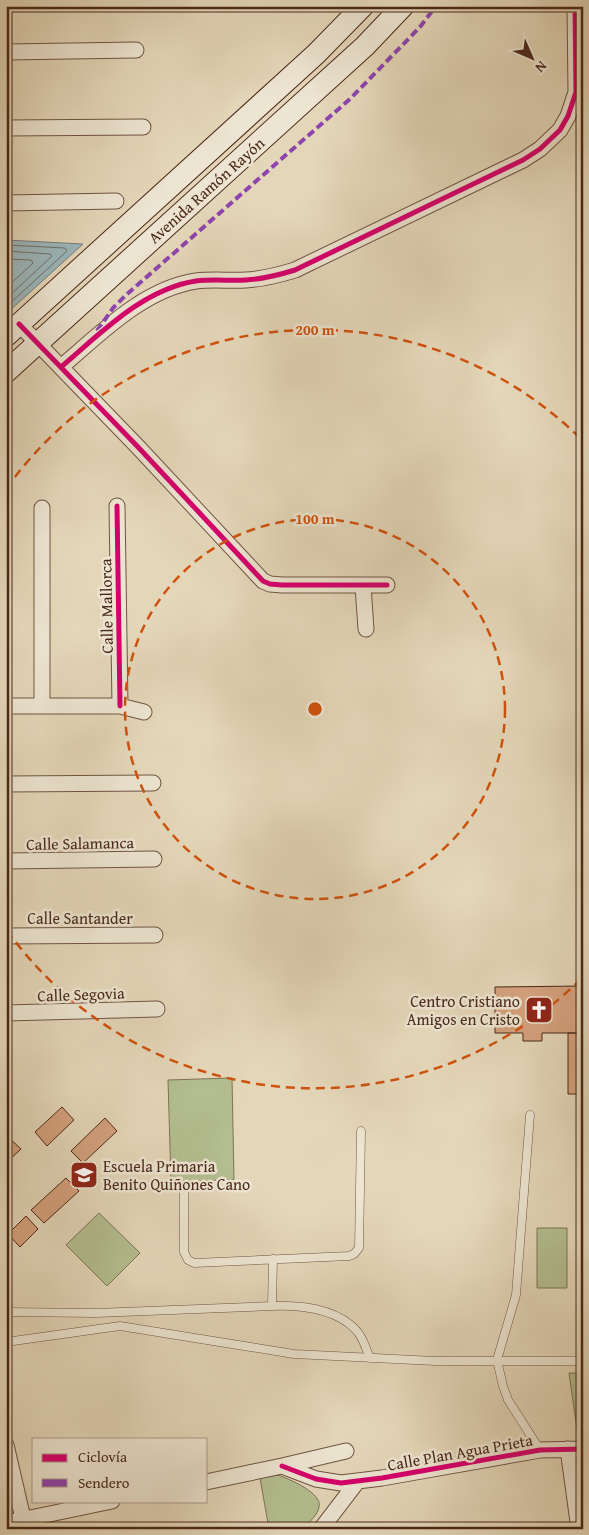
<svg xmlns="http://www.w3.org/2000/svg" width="589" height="1535" viewBox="0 0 589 1535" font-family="'Gentium Book Plus',serif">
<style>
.green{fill:#b3be90;stroke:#7e7355}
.water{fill:#9bb6bb;stroke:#7b7d7b}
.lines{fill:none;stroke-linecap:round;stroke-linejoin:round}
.shore{stroke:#726f6a;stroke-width:1}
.building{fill:#d4a17d;stroke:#4a281a}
.lane-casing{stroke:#705442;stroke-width:9}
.street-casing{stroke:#705442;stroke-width:17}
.secondary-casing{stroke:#4a281a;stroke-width:23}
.lane{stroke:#ede5d2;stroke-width:8}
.street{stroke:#ede5d2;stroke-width:15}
.secondary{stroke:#ede5d2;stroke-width:21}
.quiet{stroke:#8e44ad;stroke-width:4;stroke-dasharray:8 4;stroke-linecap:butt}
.cycleway-casing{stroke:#ede5d2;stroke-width:8}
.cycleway{stroke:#d6006c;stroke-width:5}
.ring{fill:none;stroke:#d0520e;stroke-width:2.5;stroke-dasharray:9 6}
.labels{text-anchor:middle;stroke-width:5;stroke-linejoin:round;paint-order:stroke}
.street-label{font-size:16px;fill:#4a281a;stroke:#ede5d2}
.poi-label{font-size:16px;fill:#4a281a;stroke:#ede5d2;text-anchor:end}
.centre{fill:#d0520e;stroke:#ede5d2;stroke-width:2.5}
.ring-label{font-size:15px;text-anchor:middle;font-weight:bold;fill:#d0520e;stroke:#ede5d2;stroke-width:5;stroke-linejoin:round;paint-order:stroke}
</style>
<rect width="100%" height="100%" fill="#e4d7b9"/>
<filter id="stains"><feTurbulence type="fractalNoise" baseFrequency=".004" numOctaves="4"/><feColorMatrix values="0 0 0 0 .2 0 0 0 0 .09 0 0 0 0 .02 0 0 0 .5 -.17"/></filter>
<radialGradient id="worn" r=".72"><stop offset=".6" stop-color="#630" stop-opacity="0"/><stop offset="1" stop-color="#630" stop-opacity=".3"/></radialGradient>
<path class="green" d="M232,1078L234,1180L171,1181L168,1080Z
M99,1213L140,1253L107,1286L66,1245Z
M537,1228H567V1288H537Z
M569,1373H583V1436H578Z
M278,1475C289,1479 323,1493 319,1507C318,1515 309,1522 303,1529H269L260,1478Z"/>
<path class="water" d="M6,240L83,244L6,314Z"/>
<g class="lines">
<path class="shore" d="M6,245L65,248L67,251L6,307
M6,251L50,254L52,256L6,299
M6,259L31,260L33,263L6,288"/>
</g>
<path class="building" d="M583,986V1033H542V1041H523V1033H495V987Z
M568,1033H583V1094H568Z
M62,1107L74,1120L47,1146L35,1132Z
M105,1118L117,1131L83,1163L71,1151Z
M6,1135L21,1149L6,1163Z
M66,1178L79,1191L44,1223L31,1210Z
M26,1216L38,1229L20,1247L8,1234Z"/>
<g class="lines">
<defs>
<path id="lane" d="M530,1115L516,1295L497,1360L503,1386L508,1400L540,1450
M184,1193V1252L188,1260L194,1263L349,1256L354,1254L359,1248L361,1131
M273,1259L272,1306C301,1305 335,1308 356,1330C363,1337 366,1349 370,1358
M6,1312L96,1313L272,1306
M6,1342L120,1326L294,1354L435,1361H583"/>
<path id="street" d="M6,52L136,50
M6,128L143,127
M6,203L116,201
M19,324L138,447L263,581L270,584L282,585H387
M61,367C100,334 143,289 196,281C212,279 230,281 246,280C263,279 279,275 295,270L523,160L540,149L560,130L568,116L576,92L575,6
M117,506L120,706
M42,508V705
M363,586L366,629
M6,706H120L144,712
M6,784L153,783
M6,861L154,859
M6,936L155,935
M6,1013L157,1009
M6,1445L25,1527
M568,1449L579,1529
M282,1466L316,1479L341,1483L382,1478L540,1450L583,1449
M206,1482L282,1466L346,1451
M6,1523L112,1501
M321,1529L357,1482"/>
<path id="secondary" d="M6,336L316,54L363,6
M6,372L365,46L403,6"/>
</defs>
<use href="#lane" class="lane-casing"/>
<use href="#street" class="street-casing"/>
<use href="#secondary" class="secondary-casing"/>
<use href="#lane" class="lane"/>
<use href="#street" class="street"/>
<use href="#secondary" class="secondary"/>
<path class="quiet" d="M97,331L113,308L126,295L350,99L420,27L436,6"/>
<defs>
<path id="cycleway" d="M19,324L138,447L263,581L270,584L282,585H387
M61,367C100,334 143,289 196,281C212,279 230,281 246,280C263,279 279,275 295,270L523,160L540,149L560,130L568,116L576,92L575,6
M117,506L120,706
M282,1466L316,1479L341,1483L382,1478L540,1450L583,1449"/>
</defs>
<use href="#cycleway" class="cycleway-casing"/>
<use href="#cycleway" class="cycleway"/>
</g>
<g class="ring">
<circle cx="315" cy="709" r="190"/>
<path d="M581 979A379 379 0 0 1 6 929M6 489A379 379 0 0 1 581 439"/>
</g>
<defs>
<symbol id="church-square" viewBox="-11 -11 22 22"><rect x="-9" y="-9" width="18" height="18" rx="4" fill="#8f2418" stroke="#ede5d2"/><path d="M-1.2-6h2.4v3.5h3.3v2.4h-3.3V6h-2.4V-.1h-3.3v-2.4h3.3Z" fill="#fff"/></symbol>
<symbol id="school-square" viewBox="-11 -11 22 22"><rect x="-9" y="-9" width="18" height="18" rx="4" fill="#8f2418" stroke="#ede5d2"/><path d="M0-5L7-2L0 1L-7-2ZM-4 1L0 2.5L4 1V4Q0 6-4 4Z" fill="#fff"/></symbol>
</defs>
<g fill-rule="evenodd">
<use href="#church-square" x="523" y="994" width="32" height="32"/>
<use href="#school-square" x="68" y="1159" width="32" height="32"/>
</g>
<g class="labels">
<g class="street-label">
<text transform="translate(206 190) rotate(-42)" y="6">Avenida Ramón Rayón</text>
<text transform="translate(106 606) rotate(-91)" y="6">Calle Mallorca</text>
<text transform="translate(80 843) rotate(-1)" y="6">Calle Salamanca</text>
<text x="80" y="924">Calle Santander</text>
<text transform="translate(81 994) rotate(-2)" y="6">Calle Segovia</text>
<text transform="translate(460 1452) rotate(-10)" y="6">Calle Plan Agua Prieta</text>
</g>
<g class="poi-label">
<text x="520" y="1007">Centro Cristiano<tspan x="520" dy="18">Amigos en Cristo</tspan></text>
<text x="103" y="1172" text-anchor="start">Escuela Primaria<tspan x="103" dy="18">Benito Quiñones Cano</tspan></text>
</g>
</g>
<circle cx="315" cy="709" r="8" class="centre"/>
<g class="ring-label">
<text x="315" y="335">200 m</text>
<text x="315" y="524">100 m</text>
</g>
<rect width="589" height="1535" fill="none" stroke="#e4d7b9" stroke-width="25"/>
<rect x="8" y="8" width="574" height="1520" fill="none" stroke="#4a281a" stroke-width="2.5"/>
<rect x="12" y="12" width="564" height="1510" fill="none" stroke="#4a281a"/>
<rect x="32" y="1438" width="175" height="65" fill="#ede5d2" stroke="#ac9988"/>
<rect x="42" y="1454" width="25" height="8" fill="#d6006c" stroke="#ac9988"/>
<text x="78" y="1462" font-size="15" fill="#4a281a">Ciclovía</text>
<rect x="42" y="1479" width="25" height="8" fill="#8e44ad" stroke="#ac9988"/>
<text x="78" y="1488" font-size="15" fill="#4a281a">Sendero</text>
<g transform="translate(532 58) rotate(135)" stroke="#ede5d2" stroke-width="4" paint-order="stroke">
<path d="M0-4L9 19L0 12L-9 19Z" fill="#4a281a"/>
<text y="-8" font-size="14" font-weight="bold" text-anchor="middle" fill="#4a281a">N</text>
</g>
<rect width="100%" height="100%" filter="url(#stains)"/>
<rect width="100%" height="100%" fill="url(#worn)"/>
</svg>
